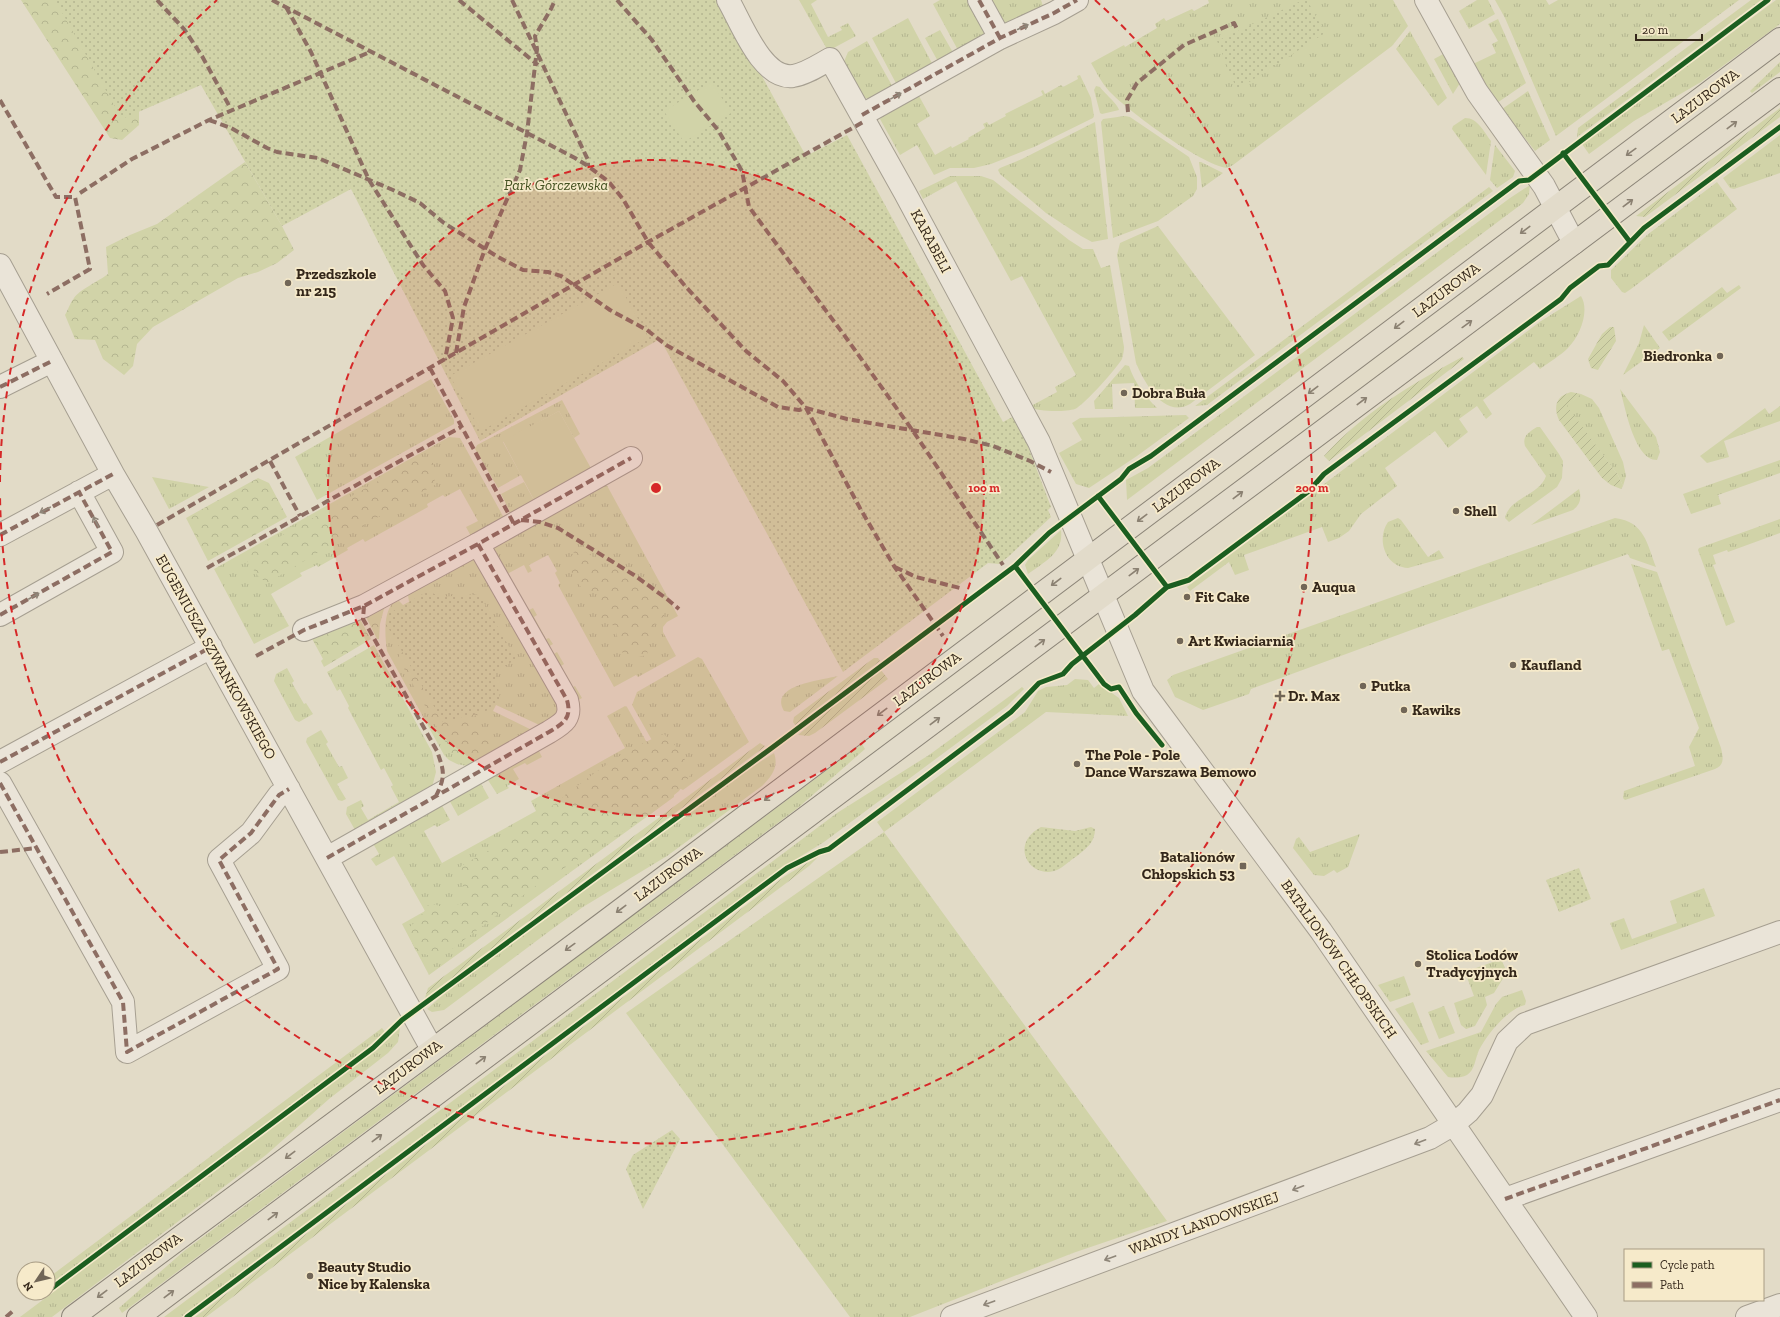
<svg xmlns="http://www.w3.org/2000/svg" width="1780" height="1317" viewBox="0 0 1780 1317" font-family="'Zilla Slab',serif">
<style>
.grass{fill:url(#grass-tufts)}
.forest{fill:url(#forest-crowns)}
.park{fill:url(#park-dots)}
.garden{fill:url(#garden-furrows)}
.pitch{fill:#d1d3a8}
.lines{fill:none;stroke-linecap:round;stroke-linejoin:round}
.minor-casing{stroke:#a69f91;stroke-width:24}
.major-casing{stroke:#8c8578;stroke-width:24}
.minor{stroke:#eae4d8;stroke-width:22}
.major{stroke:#e2dbca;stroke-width:22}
.quiet{stroke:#8d6e63;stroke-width:4;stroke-dasharray:8 4;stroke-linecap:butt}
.cycleway-casing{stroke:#f6eaca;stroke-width:8}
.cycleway{stroke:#1b5e20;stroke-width:5}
.oneway{stroke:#8f8679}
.oneway2{stroke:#8b8172}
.ring{fill:none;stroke:#d62828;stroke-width:2;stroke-dasharray:7 5}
.poi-dot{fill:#716657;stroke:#f6eaca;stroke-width:1.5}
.labels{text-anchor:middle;stroke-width:3.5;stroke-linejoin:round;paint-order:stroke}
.street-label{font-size:15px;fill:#34271a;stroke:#f6eaca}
.park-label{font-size:15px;font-style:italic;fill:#435120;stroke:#f6eaca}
.poi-label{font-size:15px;font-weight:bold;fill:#34271a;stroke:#f6eaca;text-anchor:start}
.centre{fill:#d62828;stroke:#f6eaca;stroke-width:2}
.ring-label{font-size:12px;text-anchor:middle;font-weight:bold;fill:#d62828;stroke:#f6eaca;stroke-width:3.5;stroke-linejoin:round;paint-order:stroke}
</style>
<defs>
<pattern id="grass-tufts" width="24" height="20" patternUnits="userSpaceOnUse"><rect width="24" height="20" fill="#d1d3a8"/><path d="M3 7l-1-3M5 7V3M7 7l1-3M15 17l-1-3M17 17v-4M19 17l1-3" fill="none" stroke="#b4b590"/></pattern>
<pattern id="forest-crowns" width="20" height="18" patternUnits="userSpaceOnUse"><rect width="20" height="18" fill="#d1d3a8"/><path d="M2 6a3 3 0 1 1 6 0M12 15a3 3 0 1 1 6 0" fill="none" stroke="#b4b590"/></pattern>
<pattern id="park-dots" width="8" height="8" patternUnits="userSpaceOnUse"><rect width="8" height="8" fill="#d1d3a8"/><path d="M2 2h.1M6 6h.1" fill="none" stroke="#b4b590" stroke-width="1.8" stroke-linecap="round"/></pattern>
<pattern id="garden-furrows" width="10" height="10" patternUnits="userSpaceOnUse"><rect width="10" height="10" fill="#d1d3a8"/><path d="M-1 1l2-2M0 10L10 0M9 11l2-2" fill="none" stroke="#b4b590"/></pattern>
</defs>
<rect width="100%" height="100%" fill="#e2dbc7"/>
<path class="grass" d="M799,0H817L811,4L828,37L842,30L840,27L848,23L856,36L828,51Z
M940,0H973L985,34L959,52L933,4Z
M984,0H1041L1043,6L1005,25Z
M1208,0H1393L1408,26L1392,46L1233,165L1227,168C1200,164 1129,112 1109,91C1101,82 1097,73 1091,63L1124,45L1125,47L1157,28L1155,24L1164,18L1166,21L1192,9L1194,11L1209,3Z
M1477,0H1488L1495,14L1469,29L1459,11Z
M1495,0H1546L1549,5L1558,0H1739L1556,136L1505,18Z
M1751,0H1761L1577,137L1578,128Z
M1776,0H1780V24L1701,82L1634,121L1589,154L1582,144Z
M908,18L934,67L898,87L872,38Z
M1498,19L1526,83L1497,103L1484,85L1473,64L1496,53L1492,44L1498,41L1488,24Z
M940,30L955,56L940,65L925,38Z
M1410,31L1447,98L1438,106L1396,49Z
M867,41L894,89L871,99L861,97L843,64L848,52Z
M1447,52L1460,83L1453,94L1434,59Z
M1780,62V72L1752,93L1750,91Z
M1080,75L1091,98L1094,116L1093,118L1034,147L991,164L974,168H950L934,175L917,145L900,155L880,119L888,109L919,96L930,116L917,124L935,155L951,146L952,148L969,139L968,138L985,128L983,124L987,122L989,125L1006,116L1005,114L1043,95L1041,91L1043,90L1045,94L1061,85L1063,87L1078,79L1077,76Z
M1096,86L1100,87C1104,93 1118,104 1119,110L1102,114L1100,113L1094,90Z
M1528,91L1550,140L1535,151L1502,109Z
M1125,116L1130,117L1189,157L1197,177V189L1193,196L1158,221L1113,238L1101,122L1103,119Z
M1465,118C1478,118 1484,132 1491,141L1486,175L1452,129L1453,126Z
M1095,122L1108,239L1092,242L1081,236L1046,213L1000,174L998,170L1000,168L1022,159Z
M1780,135V173L1734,189L1730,188L1723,178Z
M1495,145L1515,171L1513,177L1497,188L1490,180Z
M1199,162H1201L1223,173L1202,188Z
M950,176H981L993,180L1069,240L1083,249H1093L1101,268L1110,265L1124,347C1124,351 1123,355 1122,359C1117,368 1084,405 1075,409C1066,412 1038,412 1029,407L1057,392L1055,387L1076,375L1022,276L1011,281L956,181L923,199L919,191Z
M1717,182L1737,209L1631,289L1625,293L1622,292L1611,278V270L1647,235Z
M1530,185L1529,194L1523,203L1127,500L1126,480L1148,468L1510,198Z
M1489,187L1493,191L1207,405L1195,406Z
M1158,226L1255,355L1190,404C1164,419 1144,382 1136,363L1117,255L1120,243Z
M1739,285L1741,288L1669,341L1662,332L1722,287L1727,293Z
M1581,296C1590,311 1580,336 1568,348C1560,356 1549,362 1540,369L1534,362L1483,400L1492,414L1486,419L1477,406L1459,419L1468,432L1448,448L1435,431L1385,468L1397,486L1361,514L1349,531L1339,538L1328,542L1322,527L1244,555L1249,570L1235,575L1229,562L1190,591L1187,587L1541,321Z
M1644,325L1660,348L1623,375L1639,343Z
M1125,365L1129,366C1135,383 1144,395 1157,408H1135L1134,383L1112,384L1113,409H1095L1094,401Z
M431,379L454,420V424L317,500L295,457Z
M1620,389L1656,437L1660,452L1657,460C1634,460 1625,406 1620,389Z
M1581,394L1592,399L1599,408L1623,462L1626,476L1623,486L1618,475L1566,406Z
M562,400L580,434L574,438L559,411L503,442L521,475L498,488L475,449L477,445Z
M1780,406V421L1724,441L1729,457L1707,463L1700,456L1765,408L1769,414Z
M1186,415L1189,418L1137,456L1089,488L1076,484L1059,453L1082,440L1072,423L1080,418Z
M1537,427H1540L1559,454L1563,461L1562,478L1557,487L1509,522L1505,518C1509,498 1540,495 1546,476L1525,446C1522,436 1529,432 1537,427Z
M449,437L460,438L504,518L473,540L466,527L478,521L460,489L445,497L443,495L427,504L428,507L365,542L363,539L347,548L348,550L318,567L317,565L300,573L302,576L271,594L289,626L254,644L214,569Z
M1780,460V473L1718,495L1721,504L1691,514L1683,494Z
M152,477L209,487L169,509Z
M604,480L678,616L667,622L663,627V632L676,656L638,677L636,675L614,687L558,585L560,583L555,573L557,571L548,555L529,565L532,571L528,573L524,565L507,574L527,611L533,608L537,615L534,617L546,639L549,638L553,644L543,650L491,550L493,546Z
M524,482L536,504L514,514L510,512L501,494Z
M1579,489C1582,498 1580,505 1573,510L1531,525Z
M1398,518L1401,520L1428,557L1439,550L1444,558L1408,568C1385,567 1376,539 1388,522Z
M1615,518C1645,522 1647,544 1656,567L1630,558L1628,554L1414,629L1251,689L1249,694L1203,710L1175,697L1167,680L1173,675L1187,670Z
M1780,519V533L1728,552L1727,550L1713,555L1716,564L1713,565L1735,622L1726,626L1698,550L1699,548Z
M1061,530C1064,553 1044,562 1028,574L1025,565L1028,560Z
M470,556L482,558L562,705L548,729L496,705L493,711L540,734L472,767L457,764L449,760L444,755L387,651C385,637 383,613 393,603L399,601L403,605L409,602L408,595L412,589Z
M1631,564L1657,572L1721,748C1723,757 1725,765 1715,769L1625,800L1623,798L1624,791L1695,766L1689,747L1699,728L1669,649L1662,651Z
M374,645L432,752L436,772L431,791L355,830L346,814L347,807L361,800L364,806L361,808L368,820L399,802L391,787L393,785L384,768L381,770L348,708L349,706L340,689L337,691L327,672Z
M557,652L564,664L561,666L573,687L575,686L582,698L575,702L547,658Z
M698,657L702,659L749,742L683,790L679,788L632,705L637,692Z
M287,668L294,681L292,683L304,704L306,703L313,714L299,722L295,720L274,681L276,674Z
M838,676L790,712L784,711C768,685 822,680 838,676Z
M1075,679L1088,680L1094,688L1099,684L1119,698L1128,716L1046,712L884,832L1167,1221L1073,1253L910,1317H850L626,1013L884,832L877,822L1025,712L1038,691L1046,687L1067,685Z
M1022,687L1024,689L1007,706L824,842L780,869L181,1317H164L837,813L929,755Z
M625,706L627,707L674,791V797L429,975L402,924L425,911L394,856L376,866L371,859L379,854L371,840L440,802L450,820L437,827L435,825L424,831L442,863L536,811L531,801L625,748L607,716Z
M321,730L328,742L326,744L339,767L342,766L348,778L337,784L346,799L342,801L338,800L306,742L307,738Z
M862,744L865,749L799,807L122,1313L119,1308L184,1251Z
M538,749L542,757L527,765L525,763L513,769L519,779L507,786L509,788L497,794L486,777Z
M774,753C779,767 772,776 762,786L667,856L583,907L555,927L444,1010L432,1012L427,1009L445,993L752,767Z
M479,780L489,798L458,816L448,798Z
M1360,834L1348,867L1337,873L1334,870L1324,876L1314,875L1293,848L1296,839L1299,837L1310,852Z
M1704,888L1715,916L1621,950L1610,923L1624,918L1632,939L1677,923L1670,901Z
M1501,959L1507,972L1494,993L1485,997L1487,1005L1475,1026L1466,1029L1461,1025L1454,1003L1474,996L1465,972Z
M1404,976L1411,995L1390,1002L1378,985Z
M1522,990L1526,1001L1525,1005C1507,1009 1487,1035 1479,1050C1475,1059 1475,1070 1467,1075C1461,1078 1454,1078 1448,1077L1426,1051L1481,1032L1496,1004L1502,997Z
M1413,1002L1429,1042L1421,1045L1395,1009Z
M1444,1006L1455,1033L1439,1039L1428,1012Z
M382,1028L385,1032L365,1049L48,1286V1278Z
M400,1028L398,1042L388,1053L329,1099L266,1155L52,1317H20L375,1051Z"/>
<path class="forest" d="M21,0H109L139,111V125L122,140L110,138Z
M245,162L282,226L294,250L277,263L258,272L238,278L153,327L137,344L133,366L124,375L103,359L95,340L75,339L65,315C68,310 70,303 74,298C79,290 99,281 108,274L106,247L130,235L157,224Z
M419,458L433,463L435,485L410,498L267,583L258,576L244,557Z
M258,478L269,483L287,517L208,561L186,518Z
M579,548L592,556L599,568L607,571L614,567C632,576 667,592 664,616L653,626L651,631L647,655L630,659L622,652L614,626C610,623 605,623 601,618C597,611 605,599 597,594C594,592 589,592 585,590C572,581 562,558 579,548Z
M385,605L380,624L379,639H377L366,617L367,615Z
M357,619L361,621L371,639L324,667L321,661L323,659L310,635Z
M401,650L488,702L482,714L474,716L472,721L490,737L496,746C480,758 472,763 452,754L402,665L399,657Z
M664,734L682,753L691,774L679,791L652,813L537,885L452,949L433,957L416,951L406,930L421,917L429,903L447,908L465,902L461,866C480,855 500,845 517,833C565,798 608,755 664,734Z"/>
<path class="park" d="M55,0H720L806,156L847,135L1003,422L1016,415L1051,507L1048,510L1051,517L1008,557L999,564L988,563L843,672L660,339L480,441L351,189L282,226L201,85L122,119Z
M1303,0H1307L1325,33L1237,90L1217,41Z
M428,591L441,597L479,594L516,659L495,673L500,698L493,709L443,722L386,624L388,614Z
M1041,827L1075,831L1091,827L1095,829C1095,842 1087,848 1077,856C1070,860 1062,869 1054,871C1029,878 1009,844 1041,827Z
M1579,868L1591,899L1559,912L1546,880Z
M672,1130L680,1139L643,1209L626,1169L633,1155Z"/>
<path class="garden" d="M1780,108V117L1645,217L1636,216Z
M1610,327H1614L1616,341L1598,370L1591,368L1588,359L1602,334Z
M1462,357L1464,359L1329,461L1324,456C1364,412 1410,385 1462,357Z
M1571,392L1581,394L1567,406L1618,475L1623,486L1621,489L1611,485L1602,478L1559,420C1553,407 1556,396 1571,392Z
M874,658H878L880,661L795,725L793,722L794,717Z
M881,670L888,679L815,733L809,736L798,735L812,723Z
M760,743L765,746L763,748L425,998L428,988Z
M819,856L809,866L206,1317H195L785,876Z"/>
<path class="pitch" d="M712,82L731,113L684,142L664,111Z
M618,283L648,337L481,431L450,376Z
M559,411L592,470L535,502L503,441Z"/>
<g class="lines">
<defs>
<path id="minor" d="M728,0C741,22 762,80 793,76C806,74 819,65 830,59L905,193L1039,442L1143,691L1321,931L1586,1317
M979,0L1000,38
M1426,0L1477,92L1544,186L1574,243
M862,115L1000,38L1054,13L1077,0
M0,265L113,474L147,532L432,1049
M0,387L52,361
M0,535L113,474
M0,615L112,552L79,492
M304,630L364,606L478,544
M0,762L211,647
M0,783L123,1002L127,1052L278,969L219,860L251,833L279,795L289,789
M327,858L549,732C564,723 572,718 567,700L478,544L631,458
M1505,1199L1780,1100
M952,1317L1430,1138L1454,1124L1468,1112L1482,1095L1507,1041L1525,1024L1780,932
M1747,1317L1780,1305"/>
<path id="major" d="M73,1317L602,924L1780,39
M138,1317L1780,89"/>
</defs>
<use href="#minor" class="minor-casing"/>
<use href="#major" class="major-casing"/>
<use href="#minor" class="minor"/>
<use href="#major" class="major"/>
<path class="quiet" d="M157,0L184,29L202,56L232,111
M272,0L575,158L588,166L609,182L623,199L648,242L686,287L746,351L783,381L806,408L861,510L894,566L943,636
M459,0L538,65
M512,0L588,160V166
M617,0L652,40L694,101L718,130L742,171L749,207L847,339L913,431L1003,565
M979,0L1000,38
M286,7L311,52L369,180L423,265L445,291L453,318L445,360
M0,100L56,197H75L90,269L47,294
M1128,112L1127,100L1137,83L1184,45L1234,23L1238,31
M862,115L1000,38L1054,13L1077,0
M209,120L231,128L267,148L277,152L318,158L393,190L420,203L444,223L498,257L523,270L548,272L561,276L610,310L647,330L666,345L778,407L799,410L806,408L847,419L964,439L993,446L1030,461L1051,472
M80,193L132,159L209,120L370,52
M456,353L464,307L485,249L520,170L527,133L537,49L535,36L551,9L555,0
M430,368L514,524
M0,387L52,361
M270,461L300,516
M521,520L540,522L558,528L634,575L667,599L679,609
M157,525L648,242L865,121
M0,535L113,474
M895,567L916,577L960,588
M207,568L461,427
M364,606L363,619L367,626L437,751C444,771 446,776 436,796
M0,615L112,552L79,492
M256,656L304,630L364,606L478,544
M0,762L211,647
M0,783L123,1002L127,1052L278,969L219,860L251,833L279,795L289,789
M0,852L37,848
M327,858L549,732C564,723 572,718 567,700L478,544L631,458
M1505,1199L1780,1100
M6,1317L13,1311"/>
<defs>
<path id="cycleway" d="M1563,153L1630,242
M1098,496L1167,587
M1015,566L1104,684L1111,689L1119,687L1136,713L1162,745
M48,1291L373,1048L402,1020L773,747L1015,566L1049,533L1121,479L1129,469L1151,456L1519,181L1529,180L1768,0
M187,1317L787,868L819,852L829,849L1011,712L1039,683L1063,674L1072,664L1135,615L1167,587L1189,580L1309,491L1324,474L1561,299L1570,288L1599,266L1608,265L1644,228L1780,127"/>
</defs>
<use href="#cycleway" class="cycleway-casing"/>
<use href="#cycleway" class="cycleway"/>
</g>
<defs><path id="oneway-shaft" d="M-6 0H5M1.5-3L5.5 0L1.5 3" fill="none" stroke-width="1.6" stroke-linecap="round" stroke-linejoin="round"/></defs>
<g class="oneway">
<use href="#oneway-shaft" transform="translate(1023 27) rotate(-25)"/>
<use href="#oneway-shaft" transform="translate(896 96) rotate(-29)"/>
<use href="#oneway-shaft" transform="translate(45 510) rotate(152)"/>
<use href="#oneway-shaft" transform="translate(96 522) rotate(-118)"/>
<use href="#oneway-shaft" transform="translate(34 596) rotate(-30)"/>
<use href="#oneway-shaft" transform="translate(1420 1142) rotate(159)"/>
<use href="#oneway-shaft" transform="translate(1298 1188) rotate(159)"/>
<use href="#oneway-shaft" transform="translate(1110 1258) rotate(160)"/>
<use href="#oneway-shaft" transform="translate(989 1303) rotate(160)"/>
</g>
<g class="oneway2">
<use href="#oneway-shaft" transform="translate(1732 125) rotate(-37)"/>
<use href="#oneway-shaft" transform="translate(1631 152) rotate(144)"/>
<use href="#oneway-shaft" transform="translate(1628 203) rotate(-37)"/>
<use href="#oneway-shaft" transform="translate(1525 230) rotate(143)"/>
<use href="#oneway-shaft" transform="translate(1467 324) rotate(-36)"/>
<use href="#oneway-shaft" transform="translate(1399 325) rotate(143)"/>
<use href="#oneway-shaft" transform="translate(1313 390) rotate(143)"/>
<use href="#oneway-shaft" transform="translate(1362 401) rotate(-37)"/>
<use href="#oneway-shaft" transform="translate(1238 495) rotate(-37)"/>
<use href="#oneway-shaft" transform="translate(1142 518) rotate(143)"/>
<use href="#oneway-shaft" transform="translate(1134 572) rotate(-37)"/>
<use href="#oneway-shaft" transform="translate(1056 582) rotate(143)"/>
<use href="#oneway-shaft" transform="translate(1040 643) rotate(-37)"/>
<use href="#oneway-shaft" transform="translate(882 712) rotate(143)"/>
<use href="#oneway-shaft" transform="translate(935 721) rotate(-37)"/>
<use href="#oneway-shaft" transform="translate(769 797) rotate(143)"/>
<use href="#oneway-shaft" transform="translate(621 909) rotate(143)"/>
<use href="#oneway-shaft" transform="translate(570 947) rotate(144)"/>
<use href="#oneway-shaft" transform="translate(481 1060) rotate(-37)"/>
<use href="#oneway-shaft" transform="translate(377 1138) rotate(-37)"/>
<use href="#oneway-shaft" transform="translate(290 1155) rotate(143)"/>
<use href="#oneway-shaft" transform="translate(273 1216) rotate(-37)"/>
<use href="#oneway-shaft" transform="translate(102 1294) rotate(143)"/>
<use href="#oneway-shaft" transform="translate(169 1294) rotate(-37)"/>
</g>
<circle cx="656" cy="488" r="328" fill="#d62828" fill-opacity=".12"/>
<g class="ring">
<circle cx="656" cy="488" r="328"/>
<path d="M0 482A656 656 0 0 1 217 0M1095 0A656 656 0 1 1 0 494"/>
</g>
<g class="poi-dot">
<circle cx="288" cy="283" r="4"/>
<circle cx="1720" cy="356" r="4"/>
<circle cx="1124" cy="393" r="4"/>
<circle cx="1456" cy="511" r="4"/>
<circle cx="1304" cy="587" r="4"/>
<circle cx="1187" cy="597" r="4"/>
<circle cx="1180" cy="641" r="4"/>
<circle cx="1513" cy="665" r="4"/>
<circle cx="1363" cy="686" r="4"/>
<path d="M1278 690h4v4h4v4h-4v4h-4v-4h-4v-4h4z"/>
<circle cx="1404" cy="710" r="4"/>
<circle cx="1077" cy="764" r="4"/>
<rect x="1239" y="862" width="8" height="8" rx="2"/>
<circle cx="1418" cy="964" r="4"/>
<circle cx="310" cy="1276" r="4"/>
</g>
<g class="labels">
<g class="street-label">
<text transform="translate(1705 96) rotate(-37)" y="5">LAZUROWA</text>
<text transform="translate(931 241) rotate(62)" y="5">KARABELI</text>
<text transform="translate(1446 290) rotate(-37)" y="5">LAZUROWA</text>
<text transform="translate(1186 485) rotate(-37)" y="5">LAZUROWA</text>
<text transform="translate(216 657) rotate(61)" y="5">EUGENIUSZA SZWANKOWSKIEGO</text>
<text transform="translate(927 679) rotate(-37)" y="5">LAZUROWA</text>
<text transform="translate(668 874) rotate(-37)" y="5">LAZUROWA</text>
<text transform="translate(1339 959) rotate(55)" y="5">BATALIONÓW CHŁOPSKICH</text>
<text transform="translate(408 1067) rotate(-37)" y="5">LAZUROWA</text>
<text transform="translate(1204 1223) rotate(-20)" y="5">WANDY LANDOWSKIEJ</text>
<text transform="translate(148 1260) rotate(-37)" y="5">LAZUROWA</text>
</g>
<g class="park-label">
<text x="556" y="190">Park Górczewska</text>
</g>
<g class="poi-label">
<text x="296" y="279">Przedszkole<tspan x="296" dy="17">nr 215</tspan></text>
<text x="1712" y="361" text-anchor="end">Biedronka</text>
<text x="1132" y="398">Dobra Buła</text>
<text x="1464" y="516">Shell</text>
<text x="1312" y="592">Auqua</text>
<text x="1195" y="602">Fit Cake</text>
<text x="1188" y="646">Art Kwiaciarnia</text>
<text x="1521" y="670">Kaufland</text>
<text x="1371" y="691">Putka</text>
<text x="1288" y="701">Dr. Max</text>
<text x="1412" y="715">Kawiks</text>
<text x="1085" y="760">The Pole - Pole<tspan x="1085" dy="17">Dance Warszawa Bemowo</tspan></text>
<text x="1235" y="862" text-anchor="end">Batalionów<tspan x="1235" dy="17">Chłopskich 53</tspan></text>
<text x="1426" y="960">Stolica Lodów<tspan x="1426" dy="17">Tradycyjnych</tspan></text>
<text x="318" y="1272">Beauty Studio<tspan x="318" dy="17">Nice by Kalenska</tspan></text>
</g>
</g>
<circle cx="656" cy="488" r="6" class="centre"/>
<g class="ring-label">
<text x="984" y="492">100 m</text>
<text x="1312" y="492">200 m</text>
</g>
<rect x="1624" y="1249" width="140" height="52" fill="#f6eaca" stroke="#a89c84"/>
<rect x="1632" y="1262" width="20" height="6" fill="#1b5e20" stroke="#a89c84"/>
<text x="1660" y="1269" font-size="12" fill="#34271a">Cycle path</text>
<rect x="1632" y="1282" width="20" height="6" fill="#8d6e63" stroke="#a89c84"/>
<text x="1660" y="1289" font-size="12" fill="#34271a">Path</text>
<g transform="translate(36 1281) rotate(235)"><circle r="19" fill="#f6eaca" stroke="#a89c84"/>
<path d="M0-3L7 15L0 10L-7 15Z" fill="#716657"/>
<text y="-6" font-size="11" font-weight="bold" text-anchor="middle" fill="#34271a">N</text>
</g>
<path d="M1636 34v6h66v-6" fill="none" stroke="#34271a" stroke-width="2"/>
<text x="1642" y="34" font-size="12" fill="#34271a" stroke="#f6eaca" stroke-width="3" paint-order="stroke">20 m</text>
</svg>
